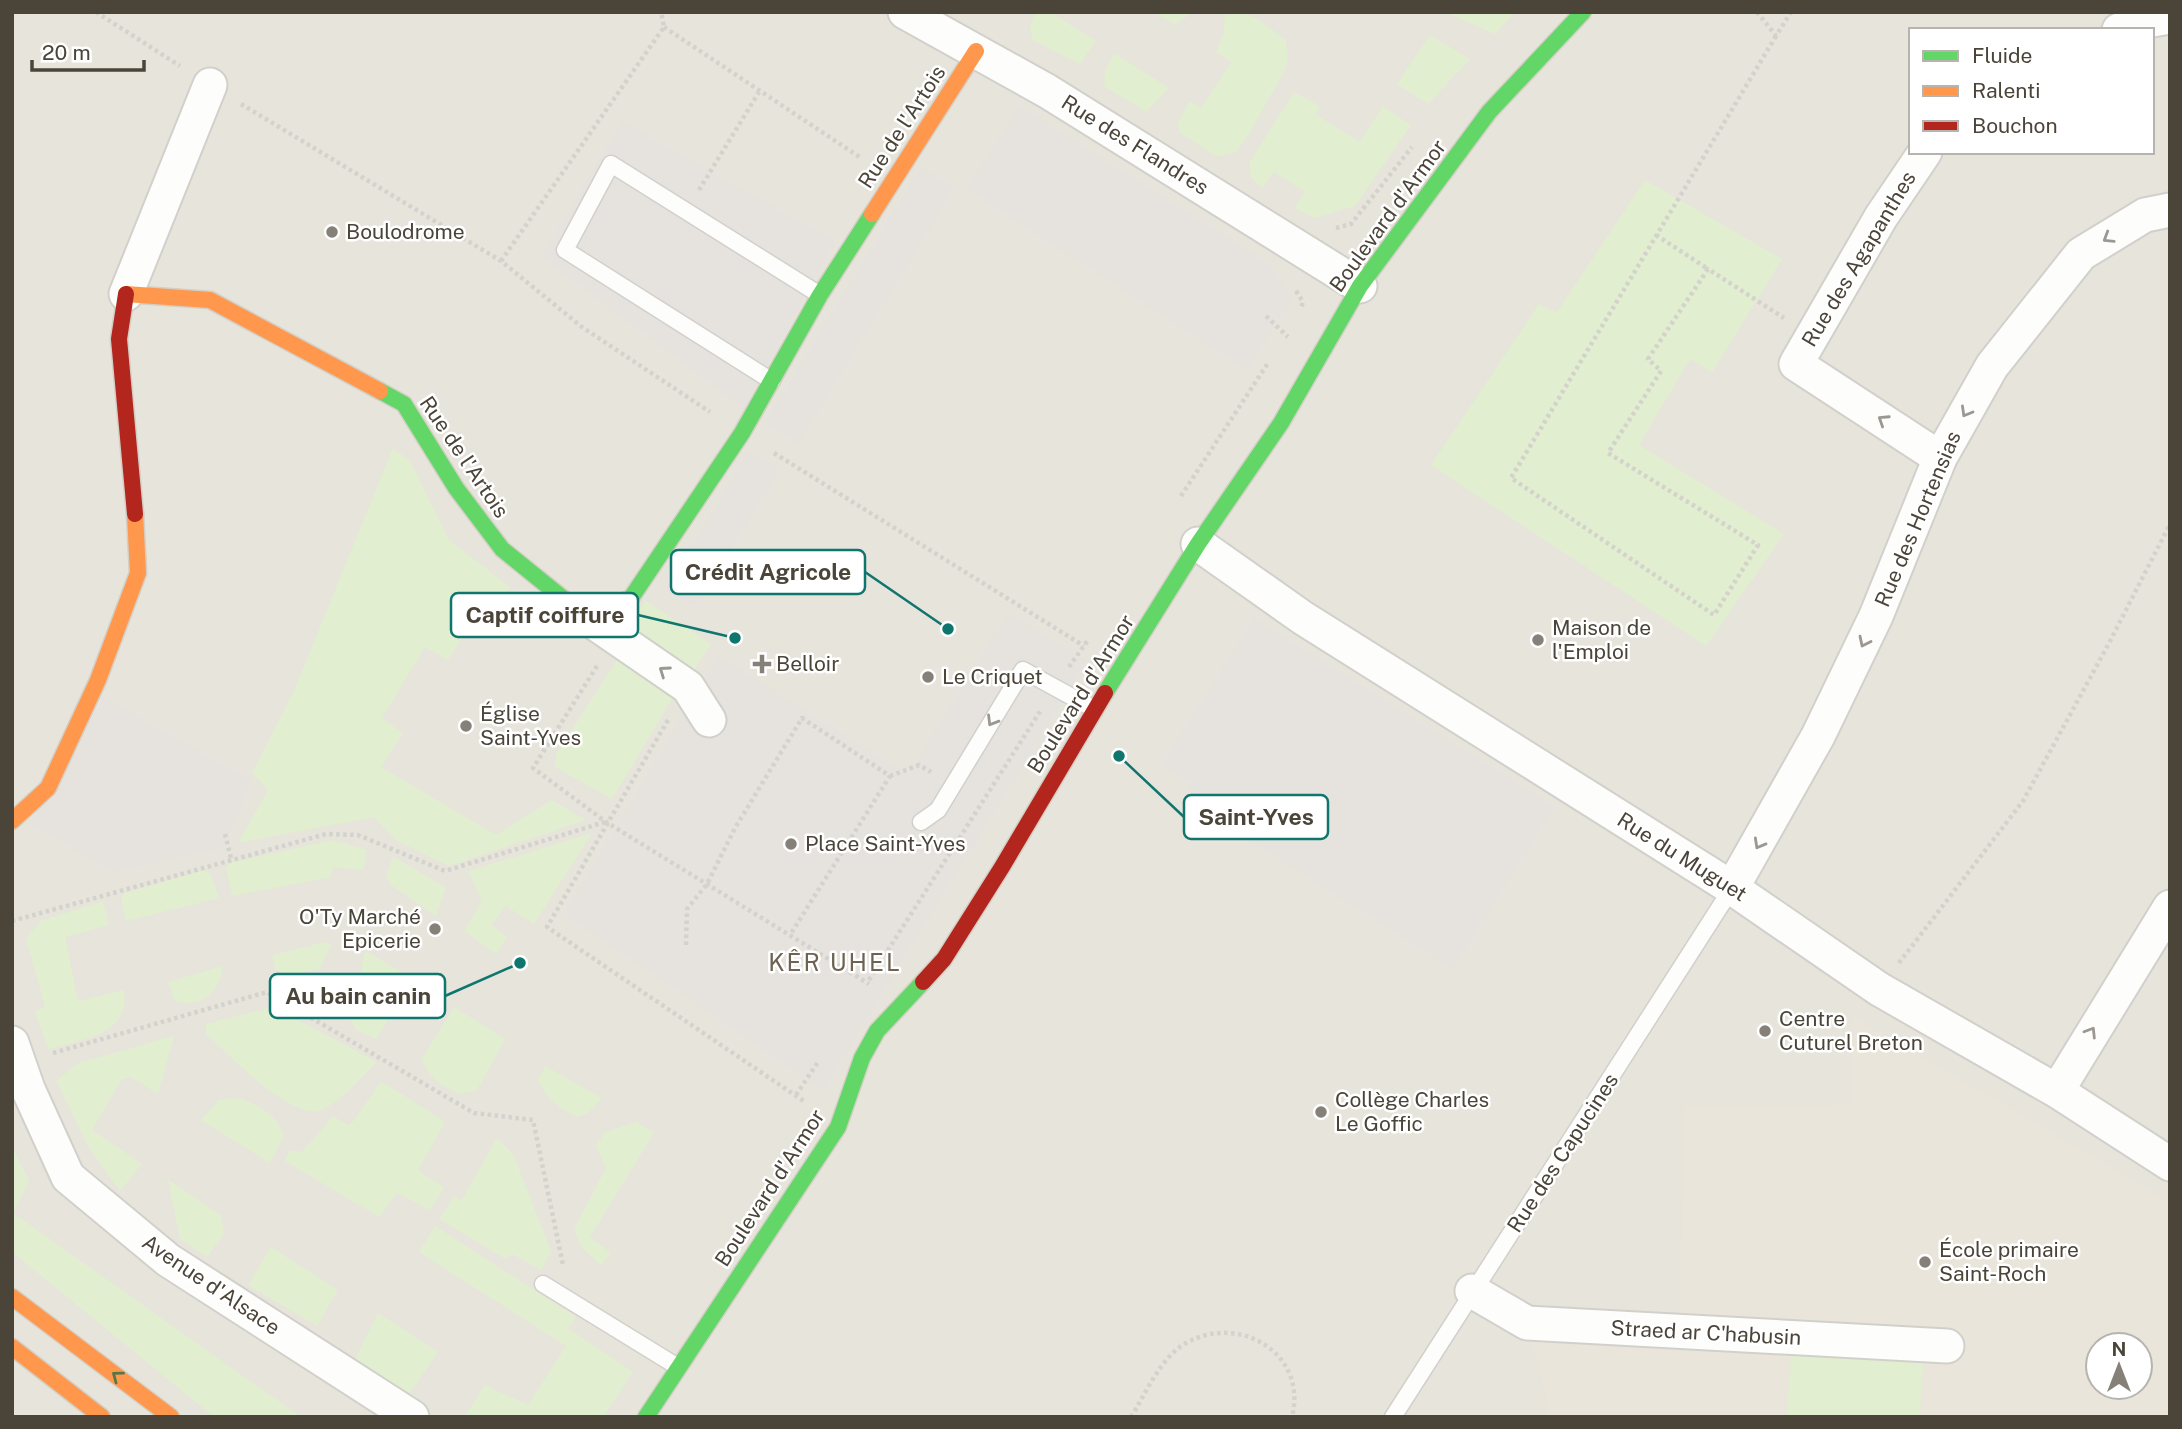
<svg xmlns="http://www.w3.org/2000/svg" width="2182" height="1429" viewBox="0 0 2182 1429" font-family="'Public Sans',sans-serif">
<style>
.residential{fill:#e7e4dc;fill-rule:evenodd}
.education{fill:#eae5da;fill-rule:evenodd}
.green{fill:#e1eecf}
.parking{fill:#e6e3df}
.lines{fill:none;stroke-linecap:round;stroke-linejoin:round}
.lane-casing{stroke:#d2d0cb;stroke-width:19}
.street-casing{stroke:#d2d0cb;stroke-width:37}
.fast-casing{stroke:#d3cfc5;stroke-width:19}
.slow-casing{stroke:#d3cfc5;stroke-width:19}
.jam-casing{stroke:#d3cfc5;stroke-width:19}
.path{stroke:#d3d2cc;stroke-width:4.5;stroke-dasharray:3.5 3.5;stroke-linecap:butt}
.lane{stroke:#fdfdfc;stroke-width:16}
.street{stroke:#fdfdfc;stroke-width:33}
.fast{stroke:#63d668;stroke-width:16}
.slow{stroke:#ff974d;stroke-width:16}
.jam{stroke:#b3261e;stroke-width:16}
.oneway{stroke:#9b9791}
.oneway2{stroke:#537749}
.poi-dot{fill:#868178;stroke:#fff;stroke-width:2.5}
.labels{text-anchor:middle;stroke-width:5;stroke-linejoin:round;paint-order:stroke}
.street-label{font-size:21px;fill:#4b4439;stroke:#fff}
.poi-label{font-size:21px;fill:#4b4439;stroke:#fff;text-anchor:start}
.quarter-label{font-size:24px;letter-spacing:2px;fill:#6e6250;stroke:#fff}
.leader{fill:none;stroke:#0f766e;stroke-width:2.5}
.callout-dot{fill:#0f766e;stroke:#fff;stroke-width:2.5}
.callout{fill:#fff;stroke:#0f766e;stroke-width:2.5}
.callout-label{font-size:23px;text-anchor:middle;font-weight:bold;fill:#4b4439}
</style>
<rect width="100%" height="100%" fill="#f4f2ee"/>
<path class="residential" d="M12,12H2170V1417H12ZM1911,30H2152V152H1911ZM2098,1345H2140V1387H2098Z"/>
<path class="education" d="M1853,1017L2170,1202V1417H1551L1527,1323H1679L1685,1107L1851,1105ZM2098,1345H2140V1387H2098Z"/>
<path class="green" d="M1035,12H1050L1096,41L1080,64L1032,40L1030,26Z
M1154,12H1193L1174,25Z
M1242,12L1256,18L1286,40L1288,55L1286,68L1247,137L1236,152L1218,157L1180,133L1178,122L1190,101L1201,108L1231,62L1216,52L1223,35L1225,15Z
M1445,12H1515L1495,34Z
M1430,35L1470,59L1428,104L1397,84Z
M1114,53L1169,88L1146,112L1104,86L1105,71Z
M1294,92L1320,106L1315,114L1360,142L1383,106L1411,125L1355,206L1315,218L1294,208L1305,192L1274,172L1262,187L1251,178L1249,163Z
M1645,180L1782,259L1712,372L1690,359L1639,445L1784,534L1706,646L1431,465L1539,304L1557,312Z
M393,448L410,461L449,540L510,587L479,624L471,625L448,660L425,647L382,718L403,733L381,767L496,835L552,800L586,820L449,866L397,841L374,817L238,843L268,790L252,773L294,691Z
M645,600L711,644L695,669L642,639L633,621Z
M619,657L675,694L612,799L555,767L556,754Z
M592,833L534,924L506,906L492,925L507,937L496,954L464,931L482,901L468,871Z
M333,840L367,850L363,870L333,867L331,877L232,896L226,868L230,863Z
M393,856L446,888L436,916L391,885L386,876Z
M204,870L211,875L219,898L126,921L121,898L124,893Z
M103,901L109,925L65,937L78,1001L124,990C132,1035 81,1040 48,1049L35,1011L45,1007L26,938L41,921Z
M324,942L331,945L320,969L286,975L275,969L272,955Z
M365,950L414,980L376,1039L356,1030L351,1021Z
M223,966C220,991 201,1010 175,1001L168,982Z
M454,1007L505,1039L477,1090L459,1094C441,1085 429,1079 422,1059Z
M268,1008L279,1010L377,1062C361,1077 343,1099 324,1109C294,1125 228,1053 206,1034V1024Z
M174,1036L158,1094L131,1077L122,1079L92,1130L142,1164L120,1191L90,1150L56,1081L78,1063Z
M545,1066L602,1098L587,1113L578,1117C559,1109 548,1099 538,1081Z
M381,1081L445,1122L418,1170L444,1188L430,1210L397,1193L379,1217L285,1161L290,1150L302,1152L333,1116L348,1125L353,1122Z
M239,1098C260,1106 275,1113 284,1135L270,1163L201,1120L219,1100Z
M636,1122L654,1133L590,1237L611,1253L601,1265L582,1248L574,1229L606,1168L596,1145L605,1132Z
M497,1138L513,1154L551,1251L541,1270L512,1254L505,1259L439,1219L454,1196L461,1201Z
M12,1147L29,1181L13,1213L301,1417H214L12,1252Z
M168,1179L221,1216L224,1234L207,1257L180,1239Z
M435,1226L576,1317L568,1328L633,1372L603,1417H464L485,1385L528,1405L566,1346L419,1252Z
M271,1247L338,1290L317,1326L248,1285Z
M378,1313L438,1352L410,1393L354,1361Z
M1791,1354L1923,1362L1920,1417H1787Z"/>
<path class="parking" d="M1020,106L1269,264L1293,298L1247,370L966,189Z
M622,121L835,241L744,409L541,257Z
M921,167L955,188L798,444L764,424Z
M749,451L780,470L695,608L665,590Z
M1008,613L1087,661L823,1090L564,914L718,656L908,774Z
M1254,618L1555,807L1453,969L1183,799L1191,784L1161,765Z
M104,697L252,781L223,848L112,872L29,823Z"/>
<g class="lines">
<defs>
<path id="lane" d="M772,381L565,250L611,164L820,295
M921,822L938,810L1023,670L1094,709
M543,1284L678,1367
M1393,1417L1732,888"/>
<path id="street" d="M905,12L1047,91L1360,286
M2119,30L2141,22L2170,17
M1925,152L1881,217L1796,364L1940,458
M126,294L210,85
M1198,544L1303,618L1732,888L1879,989L2057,1091L2170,1164
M586,617L688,687L709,720
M1732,888L1818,736L1876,616L1940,458L1992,366L2081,254L2145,215L2170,210
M12,1043L28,1089L68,1177L168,1260L412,1417
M2057,1091L2170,907
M1472,1291L1527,1323L1947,1346"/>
<path id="fast" d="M380,391L404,404L456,488L502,549L586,617L631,598L742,433L820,295L872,214
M1105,693L1198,544L1281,423L1360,286L1489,112L1583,12
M646,1417L838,1127L862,1058L877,1031L923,982"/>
<path id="slow" d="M872,214L976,51
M126,294L210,300L380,391
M12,821L48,788L98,680L138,573L135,514
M12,1297L171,1417
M12,1347L102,1417"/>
<path id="jam" d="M126,294L119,339L135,514
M923,982L944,959L1002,867L1105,693"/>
</defs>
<use href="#lane" class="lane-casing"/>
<use href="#street" class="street-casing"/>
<use href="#fast" class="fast-casing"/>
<use href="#slow" class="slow-casing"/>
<use href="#jam" class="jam-casing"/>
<path class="path" d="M96,12L180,66
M1757,12L1776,36L1791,12
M664,27L861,158
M1776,36L1511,478L1714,615L1758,545L1608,453L1661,371L1648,359L1708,269L1784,318
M241,104L501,261L582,327L710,412
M699,190L759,92
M1336,228L1351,224L1412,147
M1656,235L1708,269
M501,261L664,27L661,12
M1296,291L1303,302L1301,308
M1266,316L1288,337
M774,453L1084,646
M1181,496L1268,363
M597,666L533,768L606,822L869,984
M1069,667L1088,640
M668,720L547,927L805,1102
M890,776L919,765L931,772
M225,834L231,858
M12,921L326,834L358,835L445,871L605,822
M686,945L687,909L707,884L735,828L802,718L890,776L790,935
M1899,963L2023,801L2108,645L2170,524
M869,980L1041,710
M53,1053L267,992L474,1113L533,1120L563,1265
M796,1095L818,1062
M1131,1417C1146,1393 1161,1357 1186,1343C1239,1313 1308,1353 1292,1417"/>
<use href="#lane" class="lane"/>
<use href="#street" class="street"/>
<use href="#fast" class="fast"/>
<use href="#slow" class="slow"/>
<use href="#jam" class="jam"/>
</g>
<defs><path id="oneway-chevron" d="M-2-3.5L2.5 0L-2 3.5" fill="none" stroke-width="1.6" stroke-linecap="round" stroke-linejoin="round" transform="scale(1.75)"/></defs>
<g class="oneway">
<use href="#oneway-chevron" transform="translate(2108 238) rotate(148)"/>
<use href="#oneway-chevron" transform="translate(1966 412) rotate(120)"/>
<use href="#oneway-chevron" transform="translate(1883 420) rotate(-147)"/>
<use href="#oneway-chevron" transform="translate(1864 642) rotate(116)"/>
<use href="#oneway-chevron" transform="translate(664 671) rotate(-145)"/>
<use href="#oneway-chevron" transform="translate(992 721) rotate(121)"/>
<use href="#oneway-chevron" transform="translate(1759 844) rotate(119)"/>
<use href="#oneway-chevron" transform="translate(2091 1032) rotate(-58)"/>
</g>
<use class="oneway2" href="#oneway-chevron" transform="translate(117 1376) rotate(-143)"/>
<g class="poi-dot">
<circle cx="332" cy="232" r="7"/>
<circle cx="1538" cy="640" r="7"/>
<path d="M758.5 653.5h7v7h7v7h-7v7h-7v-7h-7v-7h7z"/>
<circle cx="928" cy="677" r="7"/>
<circle cx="466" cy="726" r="7"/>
<circle cx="791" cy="844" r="7"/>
<circle cx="435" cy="929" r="7"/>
<circle cx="1765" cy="1031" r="7"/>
<circle cx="1321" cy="1112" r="7"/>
<circle cx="1925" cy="1262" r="7"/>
</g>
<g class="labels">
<g class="street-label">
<text transform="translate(902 127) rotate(-57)" y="7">Rue de l'Artois</text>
<text transform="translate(1135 145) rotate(32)" y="7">Rue des Flandres</text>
<text transform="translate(1388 216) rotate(-54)" y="7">Boulevard d'Armor</text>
<text transform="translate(1859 259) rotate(-59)" y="7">Rue des Agapanthes</text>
<text transform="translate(464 457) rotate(56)" y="7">Rue de l'Artois</text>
<text transform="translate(1918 519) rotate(-67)" y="7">Rue des Hortensias</text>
<text transform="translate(1081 694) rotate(-58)" y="7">Boulevard d'Armor</text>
<text transform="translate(1682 857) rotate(32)" y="7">Rue du Muguet</text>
<text transform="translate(1563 1153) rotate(-57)" y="7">Rue des Capucines</text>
<text transform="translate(770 1188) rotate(-57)" y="7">Boulevard d'Armor</text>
<text transform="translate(211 1285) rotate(34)" y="7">Avenue d'Alsace</text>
<text transform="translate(1706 1333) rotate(3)" y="7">Straed ar C'habusin</text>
</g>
<g class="poi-label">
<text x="346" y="239">Boulodrome</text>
<text x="1552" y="635">Maison de<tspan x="1552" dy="24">l'Emploi</tspan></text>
<text x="776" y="671">Belloir</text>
<text x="942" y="684">Le Criquet</text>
<text x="480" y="721">Église<tspan x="480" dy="24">Saint-Yves</tspan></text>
<text x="805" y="851">Place Saint-Yves</text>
<text x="421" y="924" text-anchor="end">O'Ty Marché<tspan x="421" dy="24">Epicerie</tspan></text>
<text x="1779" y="1026">Centre<tspan x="1779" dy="24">Cuturel Breton</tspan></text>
<text x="1335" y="1107">Collège Charles<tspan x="1335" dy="24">Le Goffic</tspan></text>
<text x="1939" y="1257">École primaire<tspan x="1939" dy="24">Saint-Roch</tspan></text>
</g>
<g class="quarter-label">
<text x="835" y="971">KÊR UHEL</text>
</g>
</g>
<path class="leader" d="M948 629L865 572M735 638L638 615M1119 756L1184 817M520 963L445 996"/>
<g class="callout-dot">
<circle cx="948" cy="629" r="7"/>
<circle cx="735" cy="638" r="7"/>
<circle cx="1119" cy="756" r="7"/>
<circle cx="520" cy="963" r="7"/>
</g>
<g class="callout">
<rect x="671" y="550" width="194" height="44" rx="7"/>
<rect x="451" y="593" width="187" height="44" rx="7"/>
<rect x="1184" y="795" width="144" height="44" rx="7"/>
<rect x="270" y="974" width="175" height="44" rx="7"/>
</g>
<g class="callout-label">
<text x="768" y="580">Crédit Agricole</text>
<text x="545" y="623">Captif coiffure</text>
<text x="1256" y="825">Saint-Yves</text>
<text x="358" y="1004">Au bain canin</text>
</g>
<rect width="2182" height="1429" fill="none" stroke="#4b4439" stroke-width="28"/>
<rect x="1909" y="28" width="245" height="126" fill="#ffffff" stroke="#b7b4b0" stroke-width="2"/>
<rect x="1923" y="51" width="35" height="10" fill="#63d668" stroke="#b7b4b0" stroke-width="2"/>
<text x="1972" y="63" font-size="21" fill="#4b4439">Fluide</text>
<rect x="1923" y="86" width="35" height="10" fill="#ff974d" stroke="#b7b4b0" stroke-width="2"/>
<text x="1972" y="98" font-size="21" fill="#4b4439">Ralenti</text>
<rect x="1923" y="121" width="35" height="10" fill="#b3261e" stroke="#b7b4b0" stroke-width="2"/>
<text x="1972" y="133" font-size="21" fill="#4b4439">Bouchon</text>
<g transform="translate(2119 1366)"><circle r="33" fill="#ffffff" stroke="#b7b4b0" stroke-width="2"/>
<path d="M0-5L12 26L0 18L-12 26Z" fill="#868178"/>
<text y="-10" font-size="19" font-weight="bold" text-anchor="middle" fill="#4b4439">N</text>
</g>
<path d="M32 60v10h112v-10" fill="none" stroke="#4b4439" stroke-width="3.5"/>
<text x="42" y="60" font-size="21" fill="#4b4439" stroke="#ffffff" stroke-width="5" paint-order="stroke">20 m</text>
</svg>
